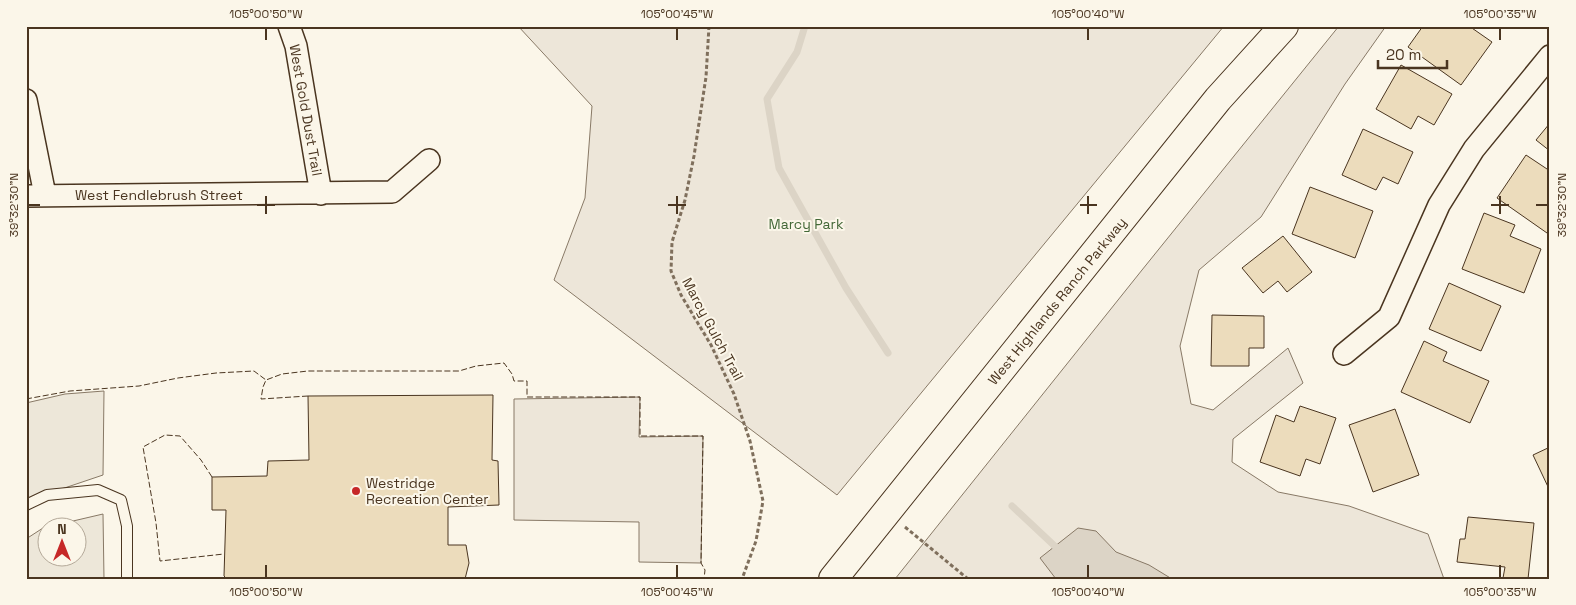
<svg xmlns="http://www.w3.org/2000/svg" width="1576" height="605" viewBox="0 0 1576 605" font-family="'Space Grotesk',sans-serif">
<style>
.green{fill:#ede6d9;stroke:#887966}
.parking{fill:#ede7d9;stroke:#887966;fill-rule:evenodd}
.water{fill:#dcd4c6;stroke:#887966}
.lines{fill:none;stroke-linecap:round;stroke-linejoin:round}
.stream{stroke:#dcd4c6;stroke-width:7}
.building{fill:#ecdcbc;stroke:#4a3520}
.lane-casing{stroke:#4a3520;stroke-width:12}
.street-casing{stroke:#4a3520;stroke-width:24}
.primary-casing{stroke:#4a3520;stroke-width:30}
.path{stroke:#7f6f5c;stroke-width:3;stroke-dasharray:4 2.5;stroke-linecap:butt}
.lane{stroke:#fbf6e9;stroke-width:10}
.street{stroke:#fbf6e9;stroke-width:21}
.primary{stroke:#fbf6e9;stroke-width:28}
.fence{stroke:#4a3520;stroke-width:1;stroke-dasharray:6 2.5;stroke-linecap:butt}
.ticks{fill:none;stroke:#4a3520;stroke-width:2}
.poi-dot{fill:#c62828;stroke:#fbf6e9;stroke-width:2}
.labels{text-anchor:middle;stroke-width:4;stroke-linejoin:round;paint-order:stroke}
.street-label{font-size:14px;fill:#4a3520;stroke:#fbf6e9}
.park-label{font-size:14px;fill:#436837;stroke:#fbf6e9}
.poi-label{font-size:14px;fill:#4a3520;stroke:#fbf6e9;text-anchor:start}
.neatline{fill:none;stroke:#4a3520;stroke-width:2}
.ticks-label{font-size:12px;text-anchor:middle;fill:#4a3520}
</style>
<rect width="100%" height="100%" fill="#fbf6e9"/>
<path class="green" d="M518,26H1224L837,495L554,280L585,198L592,106Z
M1339,26H1386L1345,84L1261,217L1199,270L1180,346L1191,404L1213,410L1288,348L1303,383L1233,439L1232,462L1278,492L1349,506L1428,534L1444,579H895L1142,270Z
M640,397L639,437L703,436L701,563L639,562V522L514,520V399Z"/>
<path class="parking" d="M104,391L103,475L26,501V403L65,394Z
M103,514L104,579H26V539L43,528ZM48,528H78V558H48Z"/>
<path class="water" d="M1078,528L1096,531L1116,552L1149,565L1172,579H1056L1040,558Z"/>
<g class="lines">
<path class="stream" d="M805,26L797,52L767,99L779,168L846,288L888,353
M1012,506L1060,551"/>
</g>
<path class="building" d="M1423,26H1469L1492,42L1461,85L1408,47Z
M1401,65L1452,94L1434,125L1418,116L1411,129L1376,109Z
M1550,123V151L1536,140Z
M1363,129L1413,152L1398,184L1383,177L1376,190L1342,175Z
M1526,155L1550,171V229L1547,233L1497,198Z
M1310,187L1373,211L1355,258L1292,234Z
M1484,213L1515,225L1510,236L1541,249L1524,293L1462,269Z
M1283,236L1312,272L1287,292L1278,281L1263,293L1242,268Z
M1449,283L1501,306L1481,351L1429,329Z
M1212,315L1264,316V348H1249V366H1211Z
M1424,341L1447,352L1443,361L1489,381L1470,423L1401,392Z
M493,395L492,460L498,461L499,505L448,507V545H466L469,563L465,579H227L224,576L226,510H212V477L267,476L268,461L309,460L308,396Z
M1300,406L1336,418L1320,464L1306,459L1300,476L1260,462L1276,415L1294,422Z
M1395,409L1419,475L1373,492L1349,425Z
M1550,447V491L1533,455Z
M1468,517L1534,523L1528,579L1503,578L1505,567L1457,562L1460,539H1465Z"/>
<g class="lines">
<defs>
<path id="lane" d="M26,505L47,495L98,490L121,500L127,526V579"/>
<path id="street" d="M289,26L296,46L321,194
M26,100L45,195
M26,196L392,192L429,160
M1344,354L1389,317L1439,205L1474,149L1550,56"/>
<path id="primary" d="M833,579L1218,99L1284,26"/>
</defs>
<use href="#lane" class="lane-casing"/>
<use href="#street" class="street-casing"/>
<use href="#primary" class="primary-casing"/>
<path class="path" d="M709,26L706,77L694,156L685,200L672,242L671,271L681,295L711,345L734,394L750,441L763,501L756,541L742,579
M905,527L968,579"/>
<use href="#lane" class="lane"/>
<use href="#street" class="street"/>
<use href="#primary" class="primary"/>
<path class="fence" d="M308,396L261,399L263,387L266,380L282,374L308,371H459L476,366L504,363L512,374L514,381H527V397H640V436H703L701,563L705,570L704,579
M26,399L70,391L139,386L178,378L216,373L254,371L266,380
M212,477L201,460L180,436L165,435L143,447L156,523L160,561L224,554"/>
</g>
<path class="ticks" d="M266,28V40M677,28V40M1088,28V40M1500,28V40M266,196V214M677,196V214M1088,196V214M1500,196V214M28,205H40M257,205H275M668,205H686M1080,205H1097M1491,205H1509M1536,205H1548M266,565V578M677,565V578M1088,565V578M1500,565V578"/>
<circle class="poi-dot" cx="356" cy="491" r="5"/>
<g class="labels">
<g class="street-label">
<text transform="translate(306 110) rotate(80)" y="5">West Gold Dust Trail</text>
<text x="159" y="200">West Fendlebrush Street</text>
<text transform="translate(1057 301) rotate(-51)" y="5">West Highlands Ranch Parkway</text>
<text transform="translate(713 329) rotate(62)" y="5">Marcy Gulch Trail</text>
</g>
<g class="park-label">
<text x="806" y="229">Marcy Park</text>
</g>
<g class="poi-label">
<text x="366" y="488">Westridge<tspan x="366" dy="16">Recreation Center</tspan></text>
</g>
</g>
<rect width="1576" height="605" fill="none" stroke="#fbf6e9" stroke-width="55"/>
<g transform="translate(62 542)"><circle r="24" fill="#fbf6e9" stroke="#b4a999"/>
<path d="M0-4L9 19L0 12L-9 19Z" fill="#c62828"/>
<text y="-8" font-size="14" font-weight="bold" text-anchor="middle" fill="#4a3520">N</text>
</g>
<path d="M1378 60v8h69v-8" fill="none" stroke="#4a3520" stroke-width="2.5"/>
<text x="1386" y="60" font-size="15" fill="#4a3520" stroke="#fbf6e9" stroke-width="4" paint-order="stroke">20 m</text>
<rect x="28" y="28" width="1520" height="550" class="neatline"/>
<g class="ticks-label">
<text x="266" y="18">105°00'50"W</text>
<text x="677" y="18">105°00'45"W</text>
<text x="1088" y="18">105°00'40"W</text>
<text x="1500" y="18">105°00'35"W</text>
<text transform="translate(14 205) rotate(-90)" y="4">39°32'30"N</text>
<text transform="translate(1562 205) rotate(-90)" y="4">39°32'30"N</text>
<text x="266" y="596">105°00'50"W</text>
<text x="677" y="596">105°00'45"W</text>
<text x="1088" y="596">105°00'40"W</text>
<text x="1500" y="596">105°00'35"W</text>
</g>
</svg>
